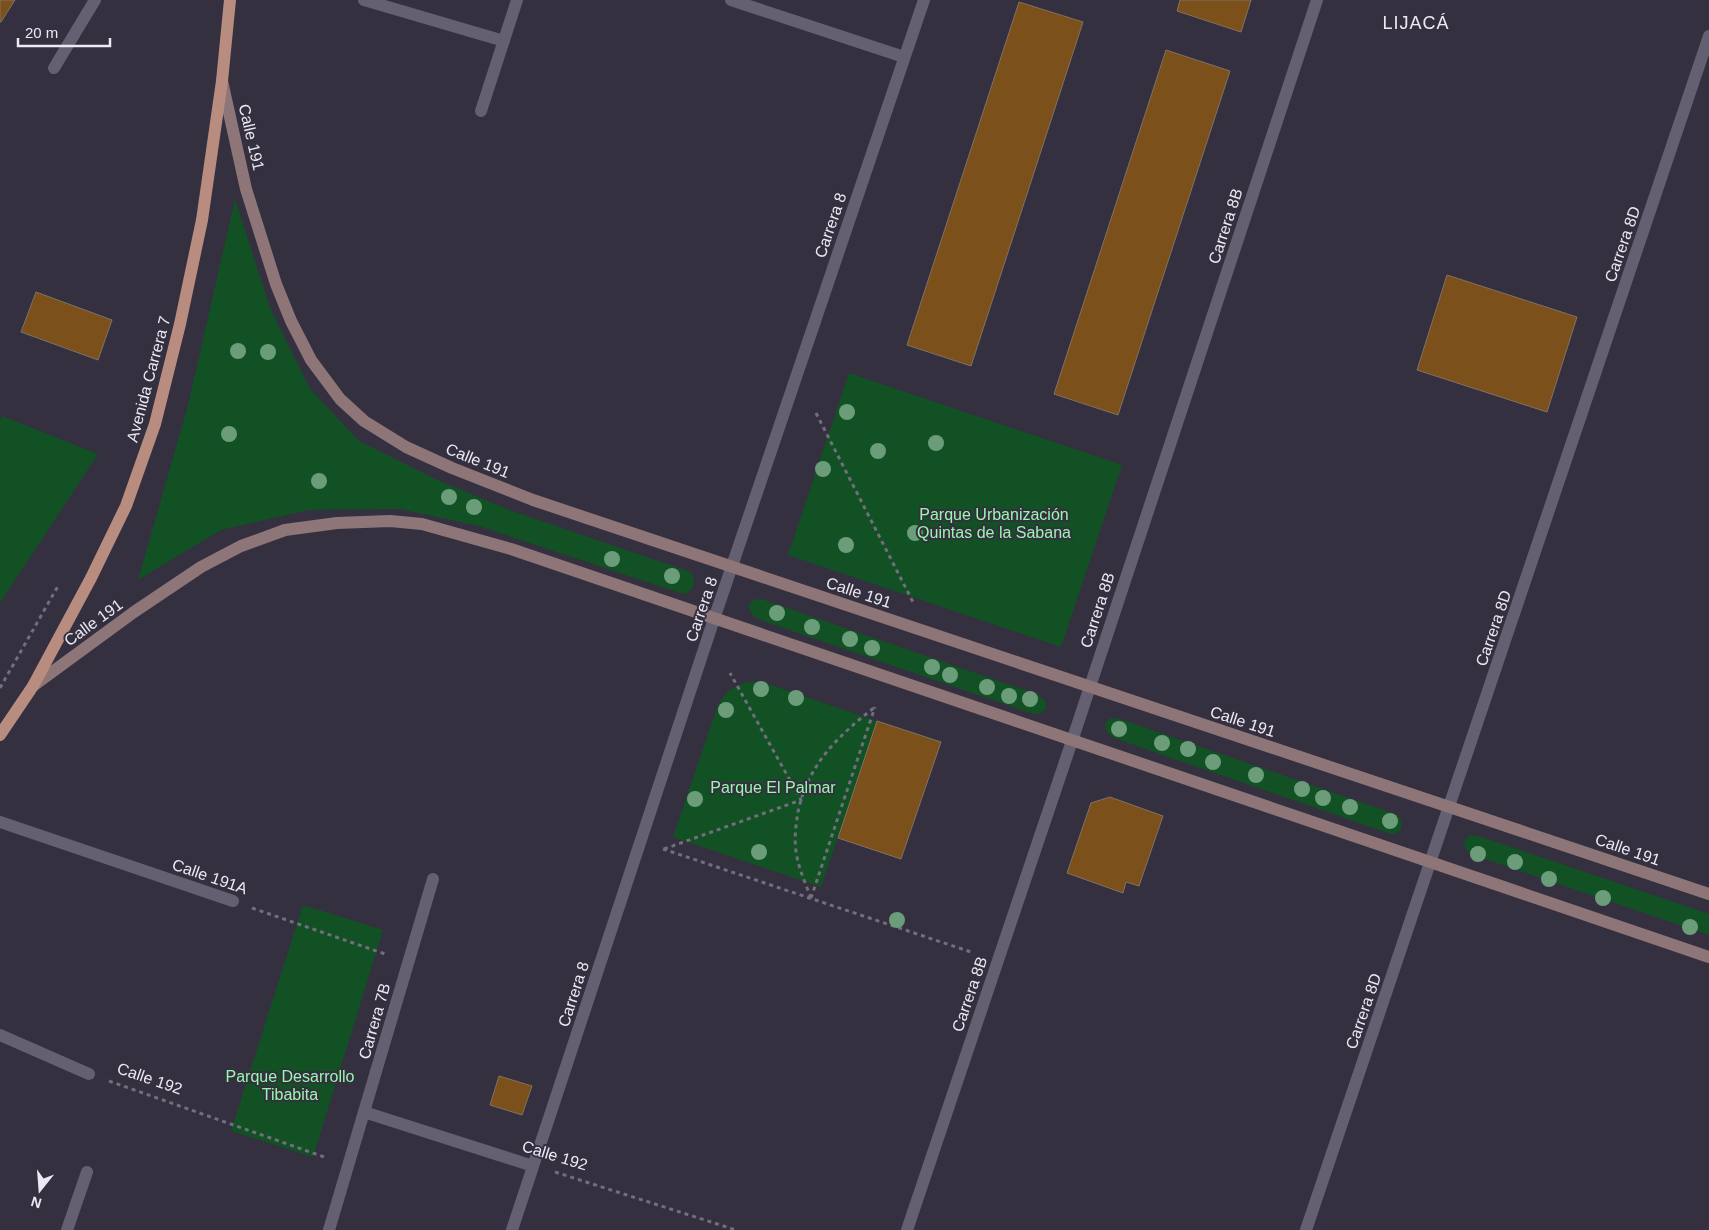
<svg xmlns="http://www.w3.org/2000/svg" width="1709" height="1230" viewBox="0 0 1709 1230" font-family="Arial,sans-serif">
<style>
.green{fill:#115124}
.building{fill:#7b501b;stroke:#807263}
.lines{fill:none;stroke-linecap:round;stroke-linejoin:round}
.path{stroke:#726e7c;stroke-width:3;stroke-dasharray:4 4;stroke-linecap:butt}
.lane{stroke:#645f71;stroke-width:12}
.street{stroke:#645f71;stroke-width:12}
.secondary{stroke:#8e7678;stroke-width:12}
.primary{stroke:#b88d7f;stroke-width:12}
.tree{fill:#6b9d7a}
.labels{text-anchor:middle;stroke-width:4;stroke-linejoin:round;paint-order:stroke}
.street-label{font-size:16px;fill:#ebe9f3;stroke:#353040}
.park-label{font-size:16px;fill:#98f7aa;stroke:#353040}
.neighbourhood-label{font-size:18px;letter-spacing:1px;fill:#ebe9f3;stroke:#353040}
</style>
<rect width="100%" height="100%" fill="#353040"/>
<path class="green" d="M235,199L270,308L310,389L359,441L435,479L512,511L688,571C695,575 695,582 692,589L685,594L680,593L479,526L400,509L308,510L221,530L138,580L188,405Z
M849,373L1122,465L1061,647L788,555Z
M2,416L98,454L0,603V421Z
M755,599L764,600L1039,695L1045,701L1047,708L1041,713L1033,714L758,619C752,615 749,611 749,604Z
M748,682H762L877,721L821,887L673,837L718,705C726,691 732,687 748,682Z
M1111,718L1120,719L1395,814C1402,818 1403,824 1400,831L1394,834L1388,833L1114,738C1108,734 1105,730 1105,723Z
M1470,835L1479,836L1709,914V935L1473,855C1467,851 1464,848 1464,841Z
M303,905L383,930L313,1157L231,1131Z"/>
<path class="building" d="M0,0H15L1,22H0Z
M1180,0H1251L1241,32L1177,11Z
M1019,2L1083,22L971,366L907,345Z
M1166,50L1230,71L1118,415L1054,394Z
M1447,275L1577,317L1547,412L1417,370Z
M36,292L112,320L98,360L21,332Z
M877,721L941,742L901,859L838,838Z
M1110,797L1163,816L1139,886L1126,882L1123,893L1067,873L1091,803Z
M499,1076L532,1086L522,1115L490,1105Z"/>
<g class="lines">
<path class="path" d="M816,413L914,604
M0,688L58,586
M663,849L971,952
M664,849L801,800L730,673
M811,898C805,882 798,867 796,851C794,838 796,824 798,812C808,764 838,736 875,707
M811,898L875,707
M252,908L388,955
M109,1081L327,1158
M555,1172L736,1230"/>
<path class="lane" d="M54,68L95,0"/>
<path class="street" d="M364,0L504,41
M731,0L904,57
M481,111L517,0
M0,822L233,901
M0,1035L89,1074
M364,1112L533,1166
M67,1230L87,1172
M329,1230L433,879
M512,1230L714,619L924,0
M907,1230L1072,741L1317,0
M1306,1230L1709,36"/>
<path class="secondary" d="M222,81L246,189L276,284L291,321L311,360L340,399L364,421L406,447L452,468L533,500L1709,894
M33,686L134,612L201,567L241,546L285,530L337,523L390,521L422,524L511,549L1709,957"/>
<path class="primary" d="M0,735L33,686L91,578L126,506L155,424L180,324L202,220L222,81L230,0"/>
</g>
<g class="tree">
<circle cx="238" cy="351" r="8"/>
<circle cx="268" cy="352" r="8"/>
<circle cx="847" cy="412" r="8"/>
<circle cx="229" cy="434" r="8"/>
<circle cx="936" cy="443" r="8"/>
<circle cx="878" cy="451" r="8"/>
<circle cx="823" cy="469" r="8"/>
<circle cx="319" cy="481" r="8"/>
<circle cx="449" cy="497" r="8"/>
<circle cx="474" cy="507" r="8"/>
<circle cx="915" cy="533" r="8"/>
<circle cx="846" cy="545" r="8"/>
<circle cx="612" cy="559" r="8"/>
<circle cx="672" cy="576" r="8"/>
<circle cx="777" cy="613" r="8"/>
<circle cx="812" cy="627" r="8"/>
<circle cx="850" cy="639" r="8"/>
<circle cx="872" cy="648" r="8"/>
<circle cx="932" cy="667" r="8"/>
<circle cx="950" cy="675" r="8"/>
<circle cx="987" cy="687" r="8"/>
<circle cx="761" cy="689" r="8"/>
<circle cx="1009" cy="696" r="8"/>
<circle cx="796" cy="698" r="8"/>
<circle cx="1030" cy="699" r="8"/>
<circle cx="726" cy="710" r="8"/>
<circle cx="1119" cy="729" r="8"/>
<circle cx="1162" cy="743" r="8"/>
<circle cx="1188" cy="749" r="8"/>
<circle cx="1213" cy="762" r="8"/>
<circle cx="1256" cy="775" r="8"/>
<circle cx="1302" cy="789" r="8"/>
<circle cx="1323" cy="798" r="8"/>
<circle cx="695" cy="799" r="8"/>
<circle cx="1350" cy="807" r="8"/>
<circle cx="1390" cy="821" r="8"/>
<circle cx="759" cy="852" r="8"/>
<circle cx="1478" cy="854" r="8"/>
<circle cx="1515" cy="862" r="8"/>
<circle cx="1549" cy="879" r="8"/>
<circle cx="1603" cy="898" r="8"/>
<circle cx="897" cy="920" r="8"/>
<circle cx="1690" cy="927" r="8"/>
</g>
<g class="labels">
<g class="street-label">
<text transform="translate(252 137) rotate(77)" y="6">Calle 191</text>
<text transform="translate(830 225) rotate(-71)" y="6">Carrera 8</text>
<text transform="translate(1225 226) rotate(-72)" y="6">Carrera 8B</text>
<text transform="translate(1622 244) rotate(-71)" y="6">Carrera 8D</text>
<text transform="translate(148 379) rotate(-75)" y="6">Avenida Carrera 7</text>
<text transform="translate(478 460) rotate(22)" y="6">Calle 191</text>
<text transform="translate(859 592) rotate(18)" y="6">Calle 191</text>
<text transform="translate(701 609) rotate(-71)" y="6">Carrera 8</text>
<text transform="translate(1097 610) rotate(-72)" y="6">Carrera 8B</text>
<text transform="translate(93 622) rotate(-36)" y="6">Calle 191</text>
<text transform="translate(1493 628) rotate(-71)" y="6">Carrera 8D</text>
<text transform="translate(1243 721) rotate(18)" y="6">Calle 191</text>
<text transform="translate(1628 849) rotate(19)" y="6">Calle 191</text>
<text transform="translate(210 876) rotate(19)" y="6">Calle 191A</text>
<text transform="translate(573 994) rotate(-72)" y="6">Carrera 8</text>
<text transform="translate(969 994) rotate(-71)" y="6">Carrera 8B</text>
<text transform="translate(1363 1011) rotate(-71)" y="6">Carrera 8D</text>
<text transform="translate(374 1021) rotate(-74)" y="6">Carrera 7B</text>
<text transform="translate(150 1078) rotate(19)" y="6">Calle 192</text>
<text transform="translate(555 1155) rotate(17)" y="6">Calle 192</text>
</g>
<g class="park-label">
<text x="994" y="520">Parque Urbanización<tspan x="994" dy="18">Quintas de la Sabana</tspan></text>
<text x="773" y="793">Parque El Palmar</text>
<text x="290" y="1082">Parque Desarrollo<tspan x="290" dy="18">Tibabita</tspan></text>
</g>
<g class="neighbourhood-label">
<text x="1416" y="29">LIJACÁ</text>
</g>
</g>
<g transform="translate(40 1190) rotate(197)" stroke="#353040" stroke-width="4" paint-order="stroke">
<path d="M0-4L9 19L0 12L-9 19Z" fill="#ebe9f3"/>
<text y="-8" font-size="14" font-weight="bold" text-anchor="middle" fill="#ebe9f3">N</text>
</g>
<path d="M18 38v8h92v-8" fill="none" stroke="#ebe9f3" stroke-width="2.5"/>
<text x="25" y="38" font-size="15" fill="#ebe9f3" stroke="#353040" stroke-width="4" paint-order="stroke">20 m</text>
</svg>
